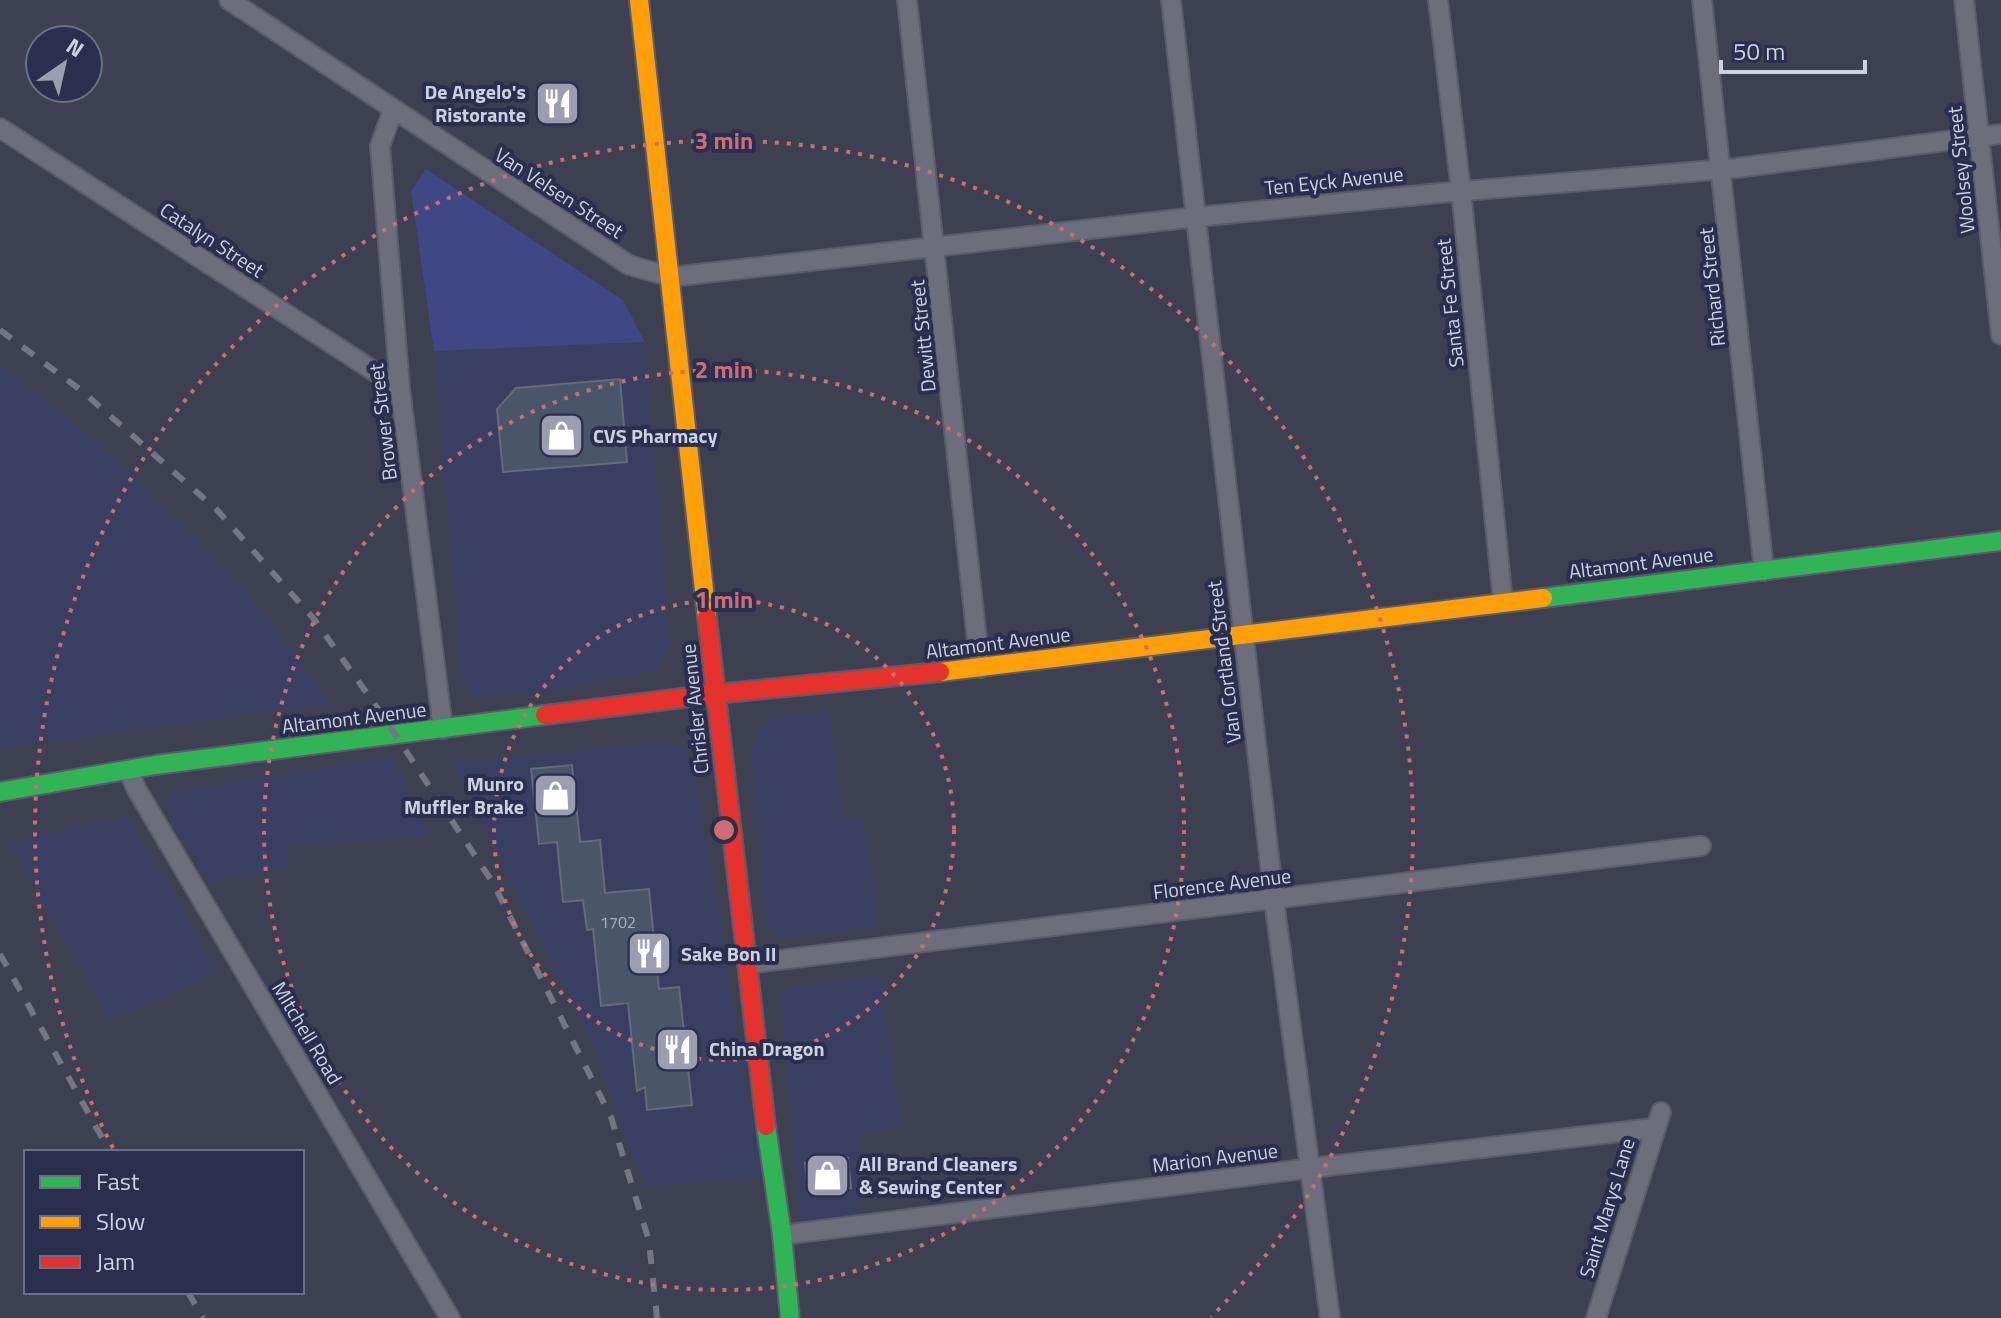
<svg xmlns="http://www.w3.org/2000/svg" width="2001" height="1318" viewBox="0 0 2001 1318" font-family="'Titillium Web',sans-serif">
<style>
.built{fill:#393f61}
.green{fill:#3f4884}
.building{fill:#495568;stroke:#656b78;stroke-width:2}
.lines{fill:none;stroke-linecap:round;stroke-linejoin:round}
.street-casing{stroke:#595c6b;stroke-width:22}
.fast-casing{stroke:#595c6b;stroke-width:22}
.slow-casing{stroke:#595c6b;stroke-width:22}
.jam-casing{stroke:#595c6b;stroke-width:22}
.street{stroke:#6c6f7b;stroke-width:18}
.fast{stroke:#30b455;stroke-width:18}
.slow{stroke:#ff9f0a;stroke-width:18}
.jam{stroke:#e5322d;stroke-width:18}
.rail{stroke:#747783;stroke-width:6;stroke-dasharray:14 14;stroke-linecap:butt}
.ring{fill:none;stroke:#d26c73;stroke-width:4;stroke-dasharray:4 8}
.labels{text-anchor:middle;stroke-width:8;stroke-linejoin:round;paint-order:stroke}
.number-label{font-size:16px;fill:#abb2c5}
.poi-label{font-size:20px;font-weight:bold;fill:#ccd1e4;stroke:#2a2f4d;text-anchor:start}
.street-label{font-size:20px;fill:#ccd1e4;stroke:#2a2f4d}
.centre{fill:#d26c73;stroke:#2a2f4d;stroke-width:4}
.ring-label{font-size:24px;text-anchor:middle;font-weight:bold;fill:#d26c73;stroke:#2a2f4d;stroke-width:8;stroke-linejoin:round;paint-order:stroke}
</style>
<rect width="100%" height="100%" fill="#3c4050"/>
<path class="built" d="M645,342L670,639L662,659L652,671L564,688L479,698L462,680L434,351Z
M0,366L62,414L129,472L192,534L249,593L329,703L0,749Z
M829,711L842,817H863L878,926L781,938L773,935L767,923L751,753L756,737L771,719Z
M670,742L684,748L692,760L763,1177L645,1187L595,1048L450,759H489Z
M391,758L431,836L286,846L290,867L209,882L173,822L167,803L174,791Z
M127,815L219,972L110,1020L9,843Z
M881,975L900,1122L892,1129L861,1135L862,1155H855L862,1215L800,1223L781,996L792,988Z"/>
<path class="green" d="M426,169L623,300L645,342L434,351L411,191Z"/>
<path class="building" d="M620,379L627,462L503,472L497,409L516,388Z
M572,765L580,842L600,840L605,893L649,889L659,989L679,987L692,1105L647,1110L645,1087L637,1091L628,1003L601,1006L593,929L587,930L583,900L563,902L557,842L539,844L531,769Z
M848,1158L851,1188L808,1192L805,1163Z"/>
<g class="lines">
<defs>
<path id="street" d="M229,0L629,265L671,277L1196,217L1440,193L1737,168L2001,134
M907,0L980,668
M1171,0L1274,900L1330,1318
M1438,0L1461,191L1503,602
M1702,0L1764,571
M1964,0L2001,335
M393,110L380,146L400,388L443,729
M0,128L400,388
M128,770L137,790L450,1318
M747,964L1701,846
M782,1235L1311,1168L1654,1128
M1596,1318L1661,1112"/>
<path id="fast" d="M1543,598L2001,541
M0,792L155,765L545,715
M766,1126L782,1235L790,1318"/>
<path id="slow" d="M639,0L707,617
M940,672L1543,598"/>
<path id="jam" d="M707,617L766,1126
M545,715L715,694L940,672"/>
</defs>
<use href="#street" class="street-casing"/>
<use href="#fast" class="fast-casing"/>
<use href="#slow" class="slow-casing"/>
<use href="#jam" class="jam-casing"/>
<use href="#street" class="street"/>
<use href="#fast" class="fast"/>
<use href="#slow" class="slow"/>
<use href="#jam" class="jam"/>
<path class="rail" d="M0,330L82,391L217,510L314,619L381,713L493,883L611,1117L649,1241L657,1318
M0,954L110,1152
M188,1292L203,1318"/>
</g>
<g class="ring">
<circle cx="724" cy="830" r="230"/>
<circle cx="724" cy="830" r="460"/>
<path d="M113 1148A689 689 0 1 1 1211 1317"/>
</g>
<defs>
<symbol id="restaurant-square" viewBox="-11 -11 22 22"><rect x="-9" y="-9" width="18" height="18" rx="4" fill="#9a9eb0" stroke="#2a2f4d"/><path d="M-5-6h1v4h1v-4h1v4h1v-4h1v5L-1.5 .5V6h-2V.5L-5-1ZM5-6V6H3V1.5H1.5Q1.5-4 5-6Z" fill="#fff"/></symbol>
<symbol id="shop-square" viewBox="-11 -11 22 22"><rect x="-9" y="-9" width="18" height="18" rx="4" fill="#9a9eb0" stroke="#2a2f4d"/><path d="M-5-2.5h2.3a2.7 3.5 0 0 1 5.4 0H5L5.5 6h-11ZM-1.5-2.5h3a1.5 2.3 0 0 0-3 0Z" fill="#fff"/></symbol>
</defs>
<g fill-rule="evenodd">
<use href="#restaurant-square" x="532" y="78" width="51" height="51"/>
<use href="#shop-square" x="536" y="410" width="51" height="51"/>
<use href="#shop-square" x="530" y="770" width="51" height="51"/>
<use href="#restaurant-square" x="624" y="928" width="51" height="51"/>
<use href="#restaurant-square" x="652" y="1024" width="51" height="51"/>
<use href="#shop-square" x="802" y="1150" width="51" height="51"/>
</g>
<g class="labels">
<g class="number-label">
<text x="618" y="928">1702</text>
</g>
<g class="poi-label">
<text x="526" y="99" text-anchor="end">De Angelo's<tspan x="526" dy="23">Ristorante</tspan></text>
<text x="593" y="443">CVS Pharmacy</text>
<text x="524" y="791" text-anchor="end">Munro<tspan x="524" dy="23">Muffler Brake</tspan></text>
<text x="681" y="961">Sake Bon II</text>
<text x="709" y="1056">China Dragon</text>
<text x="859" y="1171">All Brand Cleaners<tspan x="859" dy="23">&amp; Sewing Center</tspan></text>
</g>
<g class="street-label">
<text transform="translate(1961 170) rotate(-96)" y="7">Woolsey Street</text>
<text transform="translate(1334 181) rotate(-6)" y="7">Ten Eyck Avenue</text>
<text transform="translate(559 193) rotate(33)" y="7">Van Velsen Street</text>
<text transform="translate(212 240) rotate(33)" y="7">Catalyn Street</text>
<text transform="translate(1712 287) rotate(-96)" y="7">Richard Street</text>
<text transform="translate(1450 303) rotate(-96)" y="7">Santa Fe Street</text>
<text transform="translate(923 336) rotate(-96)" y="7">Dewitt Street</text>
<text transform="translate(383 422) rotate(-97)" y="7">Brower Street</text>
<text transform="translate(1641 563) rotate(-7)" y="7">Altamont Avenue</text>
<text transform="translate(998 643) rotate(-7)" y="7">Altamont Avenue</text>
<text transform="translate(1224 662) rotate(-97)" y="7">Van Cortland Street</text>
<text transform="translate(695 709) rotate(-96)" y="7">Chrisler Avenue</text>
<text transform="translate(354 718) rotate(-7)" y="7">Altamont Avenue</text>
<text transform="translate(1222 884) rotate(-7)" y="7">Florence Avenue</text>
<text transform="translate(307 1033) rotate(59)" y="7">MItchell Road</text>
<text transform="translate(1215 1158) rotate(-7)" y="7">Marion Avenue</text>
<text transform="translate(1607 1208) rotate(-73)" y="7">Saint Marys Lane</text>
</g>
</g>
<circle cx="724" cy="830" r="12" class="centre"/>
<g class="ring-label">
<text x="724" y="149">3 min</text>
<text x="724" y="378">2 min</text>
<text x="724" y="608">1 min</text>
</g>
<rect x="24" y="1150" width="280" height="144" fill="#2a2f4d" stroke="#6b7089" stroke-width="2"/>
<rect x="40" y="1176" width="40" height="12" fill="#30b455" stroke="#6b7089" stroke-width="2"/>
<text x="96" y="1190" font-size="24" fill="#ccd1e4">Fast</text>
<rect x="40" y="1216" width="40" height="12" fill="#ff9f0a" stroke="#6b7089" stroke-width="2"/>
<text x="96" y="1230" font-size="24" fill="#ccd1e4">Slow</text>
<rect x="40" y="1256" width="40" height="12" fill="#e5322d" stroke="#6b7089" stroke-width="2"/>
<text x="96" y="1270" font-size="24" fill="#ccd1e4">Jam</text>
<g transform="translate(64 64) rotate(34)"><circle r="38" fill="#2a2f4d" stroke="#6b7089" stroke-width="2"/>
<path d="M0-6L14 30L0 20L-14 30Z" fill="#9a9eb0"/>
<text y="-12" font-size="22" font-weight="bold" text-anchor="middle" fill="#ccd1e4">N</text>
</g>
<path d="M1721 60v12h144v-12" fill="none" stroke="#ccd1e4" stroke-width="4"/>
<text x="1733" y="60" font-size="24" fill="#ccd1e4" stroke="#2a2f4d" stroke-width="6" paint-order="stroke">50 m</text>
</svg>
